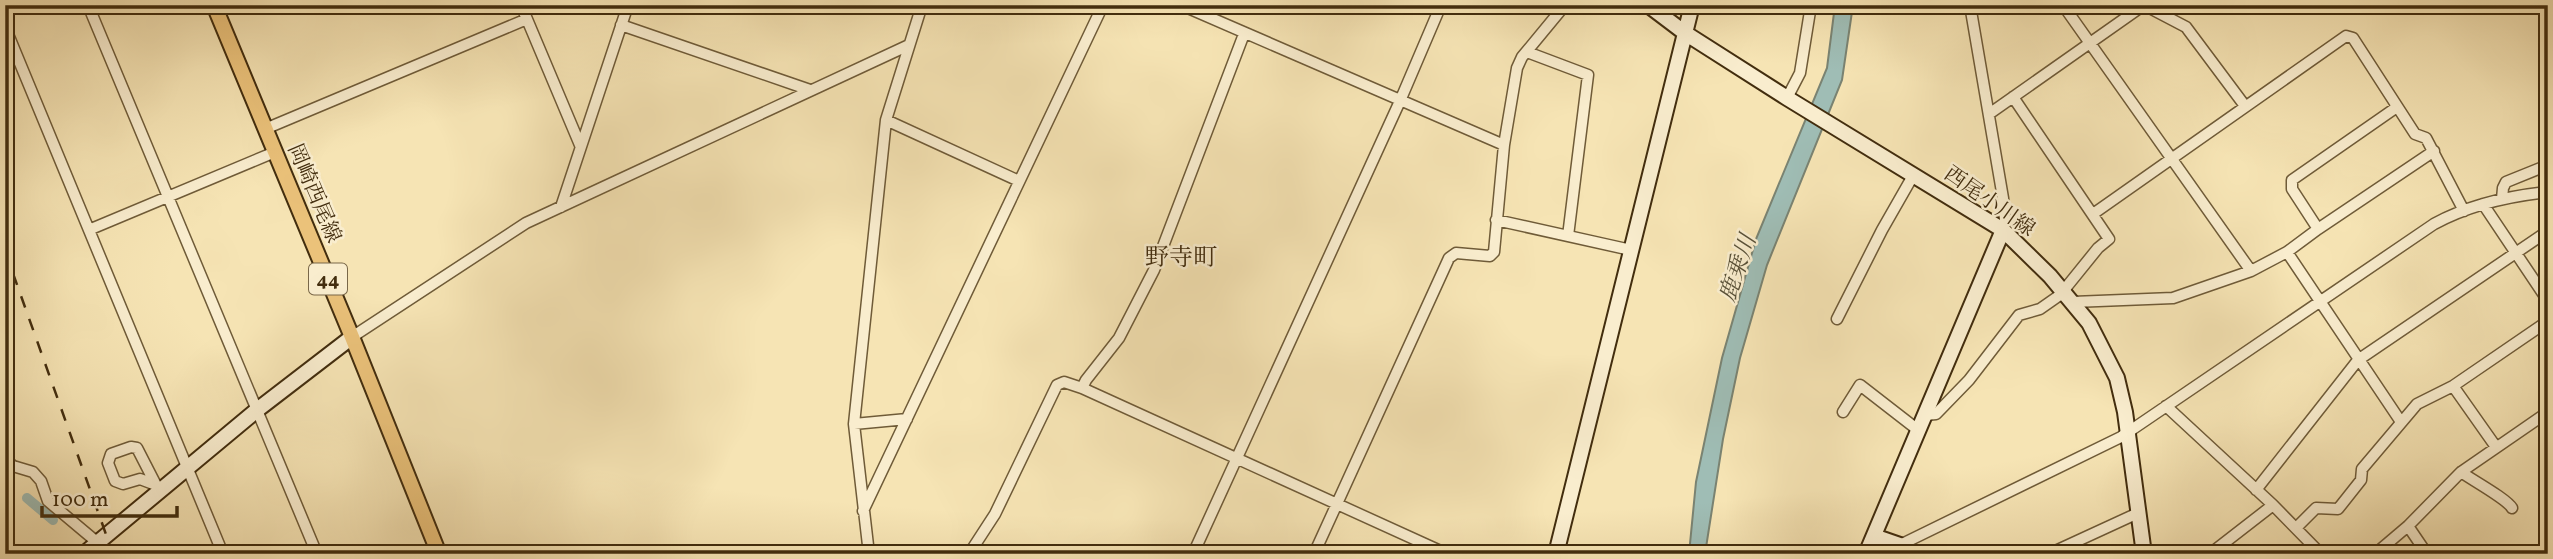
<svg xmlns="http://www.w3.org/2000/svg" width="2553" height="559" viewBox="0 0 2553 559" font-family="Vollkorn,'Noto Serif JP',serif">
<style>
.water{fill:#9fbdb5;stroke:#7a8372;stroke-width:2}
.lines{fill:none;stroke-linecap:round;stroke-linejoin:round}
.canal{stroke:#9fbdb5;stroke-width:10}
.street-casing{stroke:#6f5b38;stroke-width:13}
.secondary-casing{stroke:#422d0e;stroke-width:18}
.primary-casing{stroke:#422d0e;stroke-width:18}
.street{stroke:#f9edce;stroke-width:10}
.secondary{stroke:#f9edce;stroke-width:14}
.primary{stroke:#ebc27a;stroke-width:14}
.rail{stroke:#422d0e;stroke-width:2.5;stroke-dasharray:12 12;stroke-linecap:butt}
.labels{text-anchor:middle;stroke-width:5;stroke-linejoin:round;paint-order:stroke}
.shield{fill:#f9edce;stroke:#796748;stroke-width:2}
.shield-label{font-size:19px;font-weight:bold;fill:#422d0e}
.street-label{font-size:21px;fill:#422d0e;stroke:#f9edce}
.water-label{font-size:23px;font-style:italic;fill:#595138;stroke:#f9edce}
.quarter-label{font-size:24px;fill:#422d0e;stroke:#f9edce}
</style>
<rect width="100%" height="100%" fill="#f6e4b4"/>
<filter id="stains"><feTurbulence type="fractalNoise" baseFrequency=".00286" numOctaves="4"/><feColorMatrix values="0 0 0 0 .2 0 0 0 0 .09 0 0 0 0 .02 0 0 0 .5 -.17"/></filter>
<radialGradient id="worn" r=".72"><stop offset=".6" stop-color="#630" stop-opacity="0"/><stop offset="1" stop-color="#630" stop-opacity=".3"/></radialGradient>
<path class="water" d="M1835,5H1853L1842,80L1767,265L1740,358L1723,439L1705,554H1689L1696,482L1722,358L1756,239L1827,68Z"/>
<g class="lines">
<path class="canal" d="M27,498L53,520"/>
<defs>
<path id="street" d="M88,5L317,554
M521,5L580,145
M1181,5L1504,145
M1970,5L2003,198L2005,220L2003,230
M2063,5L2251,271
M621,25L810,90
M5,27L223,554
M1527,52L1588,75L1568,236
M1787,98L1800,73L1811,5
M1989,114L2144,5L2186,27L2245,106
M886,120L1019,181
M265,129L527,19
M2502,199L2503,188L2506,182L2548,165
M2483,204L2548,301
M561,207L628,5
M2093,214L2346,36L2353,38L2415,134L2426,138L2464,211
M1496,220L1631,250
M91,229L275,152
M2318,229L2434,151
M2287,252L2401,422
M2073,302L2173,298L2251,271L2287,252L2318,229L2292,189V180L2397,107
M1837,319L1882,230L1914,174
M352,337L526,223L909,45
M2453,386L2496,447
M1082,388L1086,380L1119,338L1154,270L1244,34
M2166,406L2273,505L2321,554
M1843,412L1860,385L1918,430
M1925,415L1936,414L1969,380L2019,315L2040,309L2060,295L2098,248L2109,239L2013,97
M854,424L907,419
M5,459L13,466L33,472L41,481L48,501L98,543
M2461,472C2472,480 2507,499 2512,508
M156,485L137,448L131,447L111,454L108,463L115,481L123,484L140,479L156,485L161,491
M2256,490L2358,360L2548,231
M863,511L1103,5
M2408,526L2427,554
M2296,528L2316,508L2338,509L2361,480L2362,469L2417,404L2453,386L2548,321
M869,554L854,424L886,120L922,5
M969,554L995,514L1057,385L1064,382L1082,388L1447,554
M1193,554L1400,101L1441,5
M1314,554L1449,258L1456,253L1490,256L1494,252L1504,145L1517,68L1522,57L1565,5
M1905,554L1900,545L2121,437L2434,224C2469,205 2509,196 2548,192
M2049,554L2138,513
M2210,554L2273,505
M2375,554L2408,526L2461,472L2548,412"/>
<path id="secondary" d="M1648,5L1685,33L1787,98L2003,230L2050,276L2089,323L2117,378L2125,412L2144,554
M1874,536L1900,545
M84,554L257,410L352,337
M1556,554L1692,5
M1866,554L2003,230"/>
<path id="primary" d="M214,5L352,337L439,554"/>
</defs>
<use href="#street" class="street-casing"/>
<use href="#secondary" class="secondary-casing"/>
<use href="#primary" class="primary-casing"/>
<use href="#street" class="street"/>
<use href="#secondary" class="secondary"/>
<use href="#primary" class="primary"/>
<path class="rail" d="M5,251L113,554"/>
</g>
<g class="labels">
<rect class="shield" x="309" y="263.5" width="38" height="31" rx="5"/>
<g class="shield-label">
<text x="328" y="286">44</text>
</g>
<g class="street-label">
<text transform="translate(315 193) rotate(67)" y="7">岡崎西尾線</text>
<text transform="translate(1990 201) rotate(35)" y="7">西尾小川線</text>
</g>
<g class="water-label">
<text transform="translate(1737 268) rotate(-71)" y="8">鹿乗川</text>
</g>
<g class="quarter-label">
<text x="1181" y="265">野寺町</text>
</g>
</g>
<rect width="2553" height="559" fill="none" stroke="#f6e4b4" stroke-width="28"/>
<rect x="7" y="7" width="2539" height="545" fill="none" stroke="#422d0e" stroke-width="3.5"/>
<rect x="14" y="14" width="2525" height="531" fill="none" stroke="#422d0e" stroke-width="2"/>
<path d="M42 506v10h135v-10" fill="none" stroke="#422d0e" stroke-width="3.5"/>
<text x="52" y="506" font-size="21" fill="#422d0e" stroke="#f9edce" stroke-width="5" paint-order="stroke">100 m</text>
<rect width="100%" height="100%" filter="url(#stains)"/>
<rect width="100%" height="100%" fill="url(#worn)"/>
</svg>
